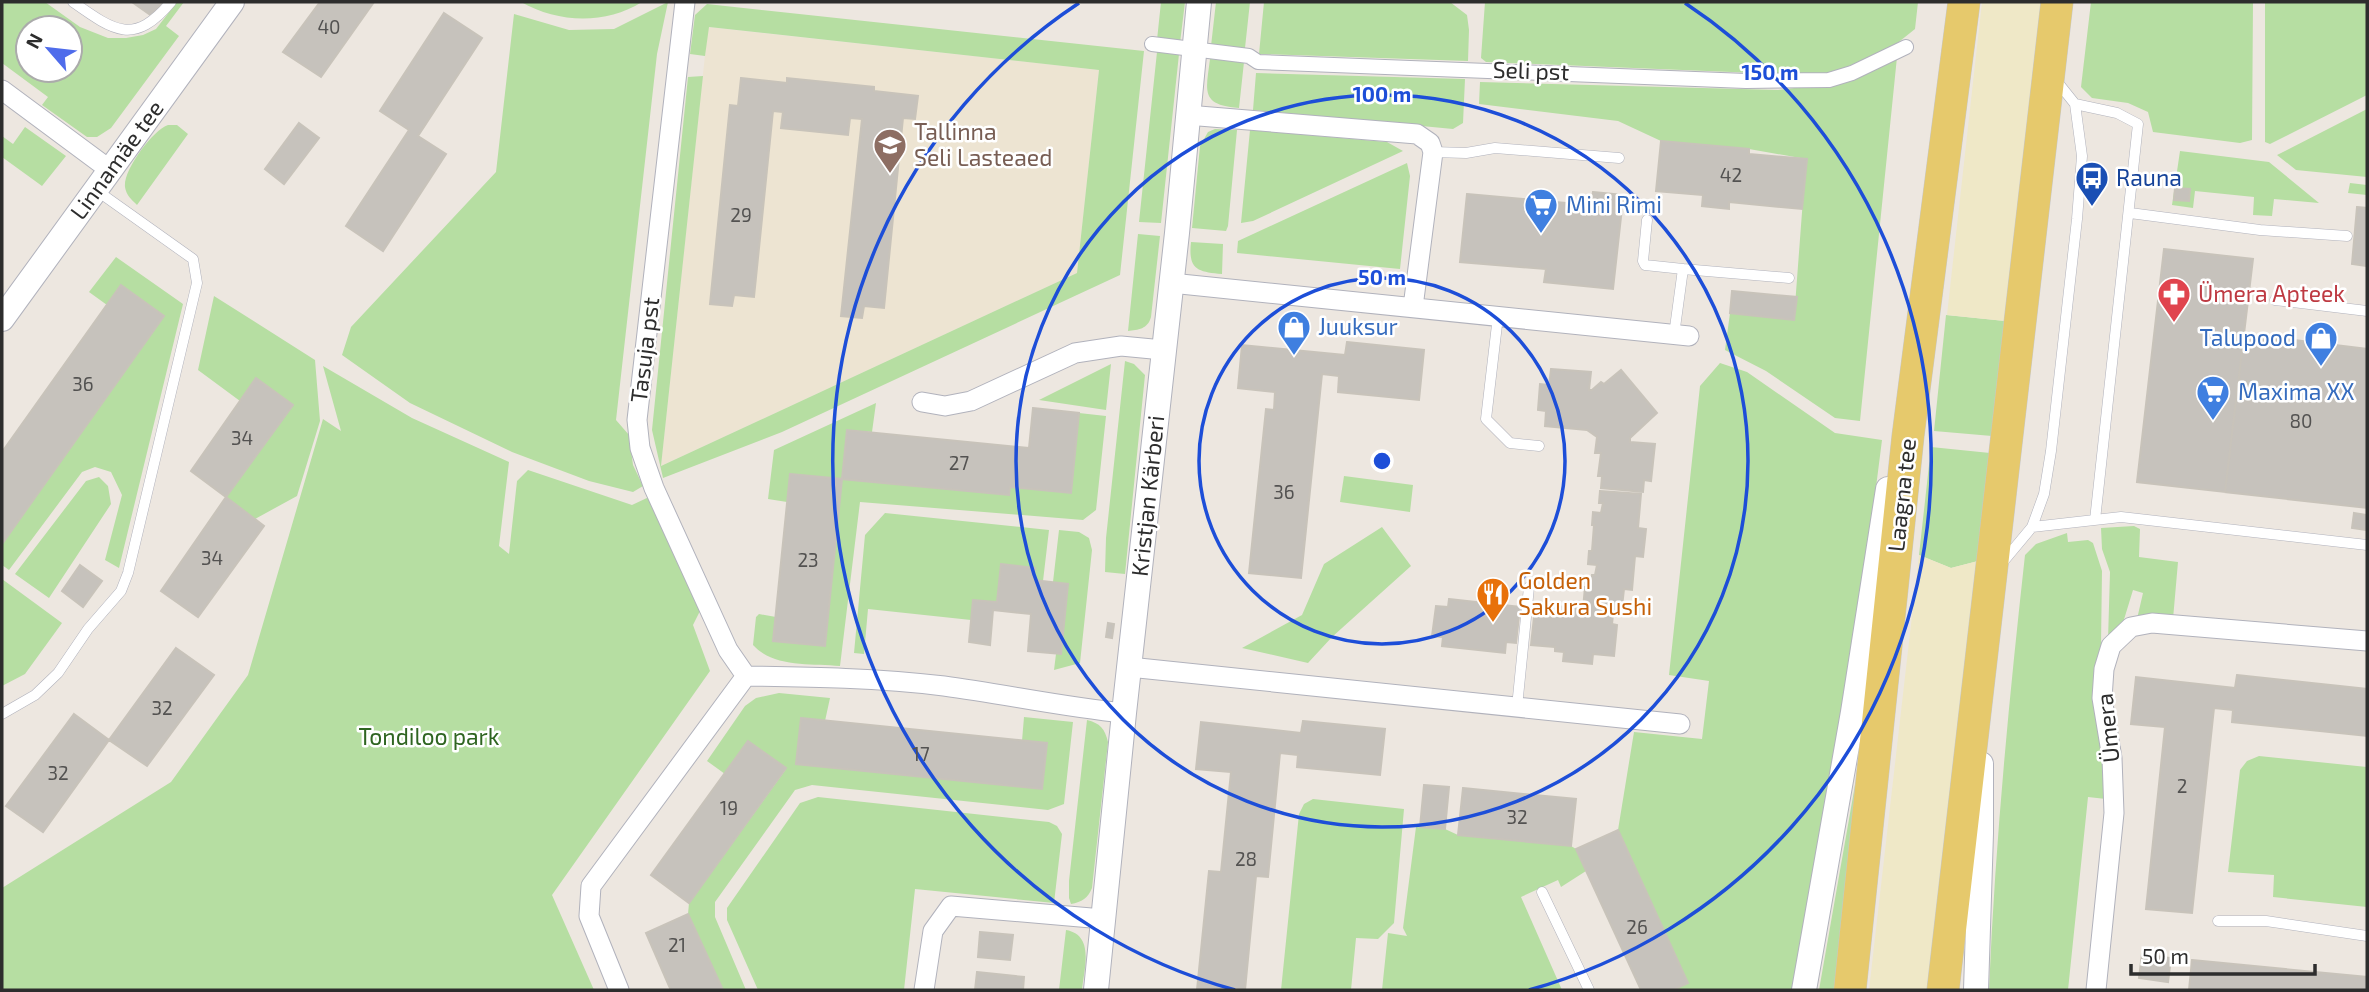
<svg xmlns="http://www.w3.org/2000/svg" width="2369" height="992" viewBox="0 0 2369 992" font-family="'Exo 2',sans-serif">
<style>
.education{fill:#ede4d2}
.green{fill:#b6dea2;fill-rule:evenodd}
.sand{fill:#efe8c7}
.building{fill:#c6c2bc;stroke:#c8c3ba;stroke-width:2}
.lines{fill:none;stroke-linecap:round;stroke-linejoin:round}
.service-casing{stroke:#b1b2bc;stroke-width:11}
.pedestrian-casing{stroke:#b1b2bc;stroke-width:16}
.minor-casing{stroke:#b1b2bc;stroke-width:21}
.tertiary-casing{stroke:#b1b2bc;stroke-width:26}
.primary-casing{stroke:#c8c8c8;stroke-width:33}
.service{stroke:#fff;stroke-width:10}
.pedestrian{stroke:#fff;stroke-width:14}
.minor{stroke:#fff;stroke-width:19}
.tertiary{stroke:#fff;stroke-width:24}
.primary{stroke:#e6c96c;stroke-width:32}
.ring{fill:none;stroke:#1d4ed8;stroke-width:3.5}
.labels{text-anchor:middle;stroke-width:5;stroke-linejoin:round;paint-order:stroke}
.number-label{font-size:19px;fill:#535251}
.street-label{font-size:23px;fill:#2d2d2d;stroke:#fff}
.education-label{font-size:23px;fill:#785e54;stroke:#fff;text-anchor:start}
.transit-label{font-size:23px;fill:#164399;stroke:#fff;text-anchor:start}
.shop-label{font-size:23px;fill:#366cbe;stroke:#fff;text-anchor:start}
.health-label{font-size:23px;fill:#be3a42;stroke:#fff;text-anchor:start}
.food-label{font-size:23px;fill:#c56008;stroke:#fff;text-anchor:start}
.park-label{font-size:23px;fill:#2f6521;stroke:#fff}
.centre{fill:#1d4ed8;stroke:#fff;stroke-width:3.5}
.ring-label{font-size:21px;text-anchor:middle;font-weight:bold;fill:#1d4ed8;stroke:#fff;stroke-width:5;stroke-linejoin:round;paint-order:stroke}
</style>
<rect width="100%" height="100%" fill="#ede7e0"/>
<path class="education" d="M708,27L1099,70L1077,273L661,466Z"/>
<path class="green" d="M2,2H45L80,27L108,38H126L143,35L156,29L177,2H184L166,26L179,36L111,128L97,137H87L42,105L48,97L2,63ZM28,28H70V70H28Z
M521,2H642C605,25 558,23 521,2Z
M668,2L657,54L616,420L629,435L633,465L643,486L633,492L589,481L512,452L410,403L342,355L351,327L496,172L514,14L569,30L614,29Z
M1161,2H1185L1180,43L1157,40Z
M1216,2H1250L1245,48L1211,46Z
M1264,2H1450L1467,15L1469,30L1468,61L1259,54Z
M1485,2H1918L1915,29L1895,45L1828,76L1486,62L1481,58Z
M2091,2H2253L2252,140L2240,143L2153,132L2148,112L2128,103L2092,98L2081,87Z
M2265,2H2367V95L2270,144L2265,142Z
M707,4L1144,51L1120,275L782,432L663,478L652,430L688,77L703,76L661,466L1077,273L1099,70L709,27L705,56L690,54L695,15Z
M1157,52L1179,54L1161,223L1139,222Z
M1897,57L1860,421L1835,418L1766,371L1725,350L1730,313L1794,319L1806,159L1749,149L1661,141L1618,121L1479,104L1480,82L1778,90L1852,81Z
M1210,59L1244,62L1239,108C1200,105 1206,91 1210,59Z
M1256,73L1465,79L1463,123L1453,129L1253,110Z
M2367,109V177L2296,170L2277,155Z
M168,125H177L188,134L137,205C132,200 126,195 125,187C123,170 153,130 168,125Z
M25,127L66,156L42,186L2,157V136L13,144Z
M1215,129L1237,130L1228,226L1226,231L1192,228L1200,146L1208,132Z
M1250,130L1387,142L1403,151L1253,221L1241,223Z
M2180,151L2269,162L2319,203L2274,199L2272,216L2253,215L2254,197L2195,191L2193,208L2172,205Z
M1407,163L1410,176L1400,269L1237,253L1238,241Z
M2350,183L2367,185V195L2348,193Z
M1138,234L1160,236L1151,317C1148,329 1138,330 1128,331Z
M1191,242L1223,244L1222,274C1197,272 1188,269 1191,242Z
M116,257L183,304L119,568L105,560L122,495L111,472L95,467L82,472L9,570L2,565V544L164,316L121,285L107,305L89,292Z
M214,296L315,360L320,421L297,496L255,519L226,497L293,405L256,378L240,401L198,370Z
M1946,315L2005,321L1992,436L1934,431Z
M1125,361L1134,364L1145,375L1125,574L1105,572L1106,538Z
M1720,363L1747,372L1835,433L1882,440L1866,566L1793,990H1673L1688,983L1618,830L1634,732L1702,739L1709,681L1669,675L1700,386Z
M1111,364L1106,410L1039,400Z
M323,366L412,418L509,462L499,546L509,554L517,481L528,470L632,505L649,497L701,609L693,625L710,671L552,895L594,990H2V888L171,782L248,675L323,419L341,431Z
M876,403L872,432L847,430L842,479L1008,495L1010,487L1070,493L1079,413L1106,416L1096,510L1083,520L860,502L840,666C811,663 774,668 753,645L756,617L759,614L776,617L774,641L825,646L842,479L791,474L787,502L768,499L774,450Z
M1931,447L1990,453L1978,561L1951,568L1919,555Z
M1344,476L1413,485L1410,512L1340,502Z
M99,477L108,486L111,504L49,598L15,574L86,481Z
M885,513L1049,530L1043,581L1033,580L1034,568L1002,564L997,602L971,620L868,609L864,654L854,653L865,535Z
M2134,526L2140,529L2139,557L2178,562L2173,619H2137L2143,593L2133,590L2122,626L2108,640L2110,572L2102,549L2101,528Z
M1382,527L1411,566L1332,637L1308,663L1242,648L1302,615L1324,564Z
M1059,530L1079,532L1089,538L1092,550L1080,663L1054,670L1056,654H1061L1068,584L1053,582Z
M2067,533L2068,542L2088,540L2093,543L2102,571L2101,645L2104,647L2106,799L2088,797L2068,990H1989C1995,844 2009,700 2025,555L2036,544Z
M2,579L62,623L25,674L2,686Z
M779,693L830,698L825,721L801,719L797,764L1042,789L1047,743L1022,741L1024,717L1073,722L1064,804L1048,810L812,785L795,790L715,902V917L746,990H723L688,914L689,903L786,769L725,774L707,761L745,706L756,698Z
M1087,720C1100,723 1105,729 1108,742L1092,888C1088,898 1082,902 1071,904L1069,898V881Z
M2259,756L2367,767V907L2273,897L2274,875L2228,872L2240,770L2247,761Z
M1855,785H1858L1834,990H1819Z
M818,797L1049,822L1057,826L1062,834L1054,903L915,889L904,990H758L727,920V908L800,803Z
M1313,799L1404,809L1394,923L1378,939L1356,938L1351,990H1281L1299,814L1304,804Z
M1416,827L1445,829L1458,835L1571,846L1576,849L1586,871L1561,887L1558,880L1521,897L1562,990H1382L1388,933L1407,936L1403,928Z
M1066,930C1095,935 1084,969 1082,990H1059Z"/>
<path class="sand" d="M1982,2H2041L2005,321L1947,315Z
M1919,555L1951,568L1978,561L1929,990H1869Z"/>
<path class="building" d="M132,2H162L152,16Z
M320,2H374L321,77L283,52Z
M444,13L482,38L418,136L446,154L383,251L346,226L409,130L380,111Z
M741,78L787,83V78L874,87V91L918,96L915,119L903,118L884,308L864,306L862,318L841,316L862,119L850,118L848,135L781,128L783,112L773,111L754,297L734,295L732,306L710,304L730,105L738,106Z
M299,123L319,138L284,184L265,169Z
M1661,141L1749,149V154L1807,159L1802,209L1729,202V209L1702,206L1703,195L1656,191Z
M2175,188L2190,189L2189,201L2174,200Z
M1593,192L1623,195L1622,208L1591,205Z
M1467,194L1622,208L1613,289L1544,282L1546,269L1460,262Z
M2357,207L2367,208V266L2352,264Z
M2164,249L2253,259L2225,492L2137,482Z
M121,285L164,316L2,544V452Z
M1732,291L1797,297L1794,320L1730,313Z
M2244,334L2367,349V508L2225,492Z
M1347,342L1424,350L1419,400L1338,392L1339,376L1322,374L1301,578L1249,573L1266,409L1274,410L1275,392L1238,388L1242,345L1345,355Z
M1551,369L1591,372L1589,390H1592L1601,382L1604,384L1621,370L1657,413L1630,438V442L1655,444L1651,481L1644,480L1643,492L1601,488L1602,476H1598L1601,453H1595L1597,437L1587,430L1545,426L1546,411L1538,410L1540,384L1549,385Z
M256,378L293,405L226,497L191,471Z
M1033,408L1079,413L1071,493L1010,487L1009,495L842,479L847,430L1029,448Z
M790,474L842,479L825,646L773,641Z
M1600,491L1641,494L1638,528L1646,529L1643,557L1635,556L1632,590L1624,589L1621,616L1613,615L1612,624L1617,625L1614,656L1593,654L1592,664L1563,661L1564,652L1555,651V647L1531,645L1535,608L1556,614L1557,606L1583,609L1585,587H1591L1592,575H1595L1597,565L1588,564L1589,551H1592L1594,525H1592L1593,512L1601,513L1603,503H1599Z
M226,497L264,526L198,617L161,591Z
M2354,513L2367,515V530L2352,528Z
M1001,564L1035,568L1033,580L1068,584L1061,654L1028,651L1031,614L993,610L990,645L969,642L973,600L997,602Z
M80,565L102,581L83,607L62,591Z
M1449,599L1520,607L1516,643L1506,642L1505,653L1442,646L1443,637L1432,636L1436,606L1448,607Z
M1108,623L1114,624L1112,638L1106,637Z
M176,648L214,675L147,766L109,740Z
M2237,675L2367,689V736L2232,722L2233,710L2214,708L2192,913L2146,909L2165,727L2131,724L2136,677L2235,688Z
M74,714L109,740L43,832L6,806Z
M801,718L1047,743L1042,789L796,764Z
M1303,721L1385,729L1380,775L1297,767L1298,755L1280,753L1268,877L1256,876L1245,990H1197L1209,871L1221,872L1231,772L1196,769L1201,722L1301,733Z
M748,741L786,768L689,903L651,875Z
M1424,785L1449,787L1445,829L1420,827Z
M1463,788L1576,799L1571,846L1458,835Z
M1618,830L1688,983L1673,990H1641L1576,849Z
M688,914L723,990H671L669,986L646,933Z
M980,932L1013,935L1010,960L978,957Z
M2142,954L2171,958L2168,982L2139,978Z
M2192,960L2367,977V990H2189Z
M977,972L1024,977L1023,990H975Z"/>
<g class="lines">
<defs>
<path id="service" d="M73,2C114,31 134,46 171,2
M2075,104L2117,113L2138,124L2095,520
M1433,152L1466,153L1495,148L1619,158
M2130,213L2260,230L2347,236
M1647,220L1643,261L1645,265L1683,269
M2275,300L2367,311
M1498,316L1486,419L1510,443L1539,446
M1674,335L1683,269L1789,278
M2032,527L2121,517L2367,545
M2002,563L2032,527L2044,494L2051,451L2077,219L2082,156L2075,104L2055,79
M1517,707L1529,587
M2,714L35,695L58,673L88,629L121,591L128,573L197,283L193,259L96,190
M1542,892L1589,990
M2218,921H2266L2367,936"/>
<path id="pedestrian" d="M1152,44L1249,56L1258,62L1746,81L1829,80L1852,73L1906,47"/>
<path id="minor" d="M685,2L637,420L640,448L654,488L728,650L746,676
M2,90L110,170
M1187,115L1417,134L1430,143L1433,152L1413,307
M1171,283L1689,336
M922,402L945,406L971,401L1075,353L1121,346L1163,350
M1129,667L1680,724
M746,676C813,677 878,678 944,686C1004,694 1063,707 1124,713
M619,990L589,916L591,886L746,676
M924,990L933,931L951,906L1103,919
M2096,990L2114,813L2112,758L2102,698L2104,669L2111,646L2131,627L2152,623L2367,641"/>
<path id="tertiary" d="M2,319L232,2
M1096,990L1124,713L1177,233L1199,2
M1804,990L1853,712L1888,489
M1976,990L1981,833V764"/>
<path id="primary" d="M1850,990L1908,436L1964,2
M1943,990L2057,2"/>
</defs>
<use href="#service" class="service-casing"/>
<use href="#pedestrian" class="pedestrian-casing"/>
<use href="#minor" class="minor-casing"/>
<use href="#tertiary" class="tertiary-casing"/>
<use href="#primary" class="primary-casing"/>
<use href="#service" class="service"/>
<use href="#pedestrian" class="pedestrian"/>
<use href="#minor" class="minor"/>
<use href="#tertiary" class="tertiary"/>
<use href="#primary" class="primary"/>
</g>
<g class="ring">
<circle cx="1382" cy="461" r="183"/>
<circle cx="1382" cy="461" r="366"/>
<path d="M1235 990A549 549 0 0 1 1079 3M1685 3A549 549 0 0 1 1529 990"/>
</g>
<defs>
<symbol id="school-pin" viewBox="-11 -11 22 30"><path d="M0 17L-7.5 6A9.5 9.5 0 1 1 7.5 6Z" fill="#8d6e63" stroke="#fff"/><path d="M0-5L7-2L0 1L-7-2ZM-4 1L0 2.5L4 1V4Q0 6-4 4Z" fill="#fff"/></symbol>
<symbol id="bus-pin" viewBox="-11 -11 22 30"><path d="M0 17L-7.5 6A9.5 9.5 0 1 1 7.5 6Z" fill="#1a4fb4" stroke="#fff"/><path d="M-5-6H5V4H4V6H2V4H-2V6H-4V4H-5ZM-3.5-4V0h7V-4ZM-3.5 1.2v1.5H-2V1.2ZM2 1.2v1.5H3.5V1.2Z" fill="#fff"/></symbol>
<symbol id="supermarket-pin" viewBox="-11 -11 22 30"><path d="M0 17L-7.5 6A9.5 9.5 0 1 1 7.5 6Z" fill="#3f7fe0" stroke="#fff"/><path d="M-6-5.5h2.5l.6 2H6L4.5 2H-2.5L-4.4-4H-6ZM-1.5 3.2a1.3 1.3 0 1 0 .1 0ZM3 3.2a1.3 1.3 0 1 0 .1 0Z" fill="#fff"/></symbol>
<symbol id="pharmacy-pin" viewBox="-11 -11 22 30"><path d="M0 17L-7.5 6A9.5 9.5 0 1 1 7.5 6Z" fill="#e0444e" stroke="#fff"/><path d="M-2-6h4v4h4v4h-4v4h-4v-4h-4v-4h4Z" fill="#fff"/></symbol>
<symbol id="shop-pin" viewBox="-11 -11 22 30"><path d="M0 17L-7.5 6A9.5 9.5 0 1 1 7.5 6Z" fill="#3f7fe0" stroke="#fff"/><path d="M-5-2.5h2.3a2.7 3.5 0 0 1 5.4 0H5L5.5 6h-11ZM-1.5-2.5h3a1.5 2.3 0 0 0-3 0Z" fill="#fff"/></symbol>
<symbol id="restaurant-pin" viewBox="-11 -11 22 30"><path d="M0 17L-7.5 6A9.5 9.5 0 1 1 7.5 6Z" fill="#e8710a" stroke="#fff"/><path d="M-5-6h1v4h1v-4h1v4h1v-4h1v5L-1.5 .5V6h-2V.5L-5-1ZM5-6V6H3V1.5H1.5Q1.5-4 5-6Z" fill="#fff"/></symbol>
</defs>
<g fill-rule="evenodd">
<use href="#school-pin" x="871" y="126" width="38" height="52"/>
<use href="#bus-pin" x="2073" y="159" width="38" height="52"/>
<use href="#supermarket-pin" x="1522" y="186" width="38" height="52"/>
<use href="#pharmacy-pin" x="2155" y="275" width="38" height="52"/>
<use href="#shop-pin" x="1275" y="308" width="38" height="52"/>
<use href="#shop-pin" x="2302" y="319" width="38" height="52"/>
<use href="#supermarket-pin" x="2194" y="373" width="38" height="52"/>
<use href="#restaurant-pin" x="1474" y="575" width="38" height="52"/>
</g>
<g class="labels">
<g class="number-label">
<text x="329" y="34">40</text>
<text x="1731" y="182">42</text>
<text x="741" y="222">29</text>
<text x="83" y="391">36</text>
<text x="2301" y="428">80</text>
<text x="242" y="445">34</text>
<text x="959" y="470">27</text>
<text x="1284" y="499">36</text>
<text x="212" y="565">34</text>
<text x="808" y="567">23</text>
<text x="162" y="715">32</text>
<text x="921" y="761">17</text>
<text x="58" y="780">32</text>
<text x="2182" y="793">2</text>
<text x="729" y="815">19</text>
<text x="1517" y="824">32</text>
<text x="1246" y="866">28</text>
<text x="1637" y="934">26</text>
<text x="677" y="952">21</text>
</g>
<g class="street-label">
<text transform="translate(1531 71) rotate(2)" y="8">Seli pst</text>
<text transform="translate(117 160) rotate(-54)" y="8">Linnamäe tee</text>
<text transform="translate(645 350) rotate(-83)" y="8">Tasuja pst</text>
<text transform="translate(1902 495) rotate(-84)" y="8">Laagna tee</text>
<text transform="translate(1148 496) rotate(-84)" y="8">Kristjan Kärberi</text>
<text transform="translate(2108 728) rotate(-96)" y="8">Ümera</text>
</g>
<g class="education-label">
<text x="914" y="140">Tallinna<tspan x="914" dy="26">Seli Lasteaed</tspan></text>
</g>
<g class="transit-label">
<text x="2116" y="186">Rauna</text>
</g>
<g class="shop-label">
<text x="1566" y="213">Mini Rimi</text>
<text x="1318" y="335">Juuksur</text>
<text x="2296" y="346" text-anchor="end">Talupood</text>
<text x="2238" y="400">Maxima XX</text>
</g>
<g class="health-label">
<text x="2198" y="302">Ümera Apteek</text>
</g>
<g class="food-label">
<text x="1518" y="589">Golden<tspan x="1518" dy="26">Sakura Sushi</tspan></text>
</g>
<g class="park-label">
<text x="429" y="745">Tondiloo park</text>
</g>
</g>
<circle cx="1382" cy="461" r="10" class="centre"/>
<g class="ring-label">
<text x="1770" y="80">150 m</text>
<text x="1382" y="102">100 m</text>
<text x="1382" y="285">50 m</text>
</g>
<rect width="2369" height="992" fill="none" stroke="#2d2d2d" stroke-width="7"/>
<g transform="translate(49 49) rotate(298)"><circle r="33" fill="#ffffff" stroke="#ababab" stroke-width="2"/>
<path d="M0-5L12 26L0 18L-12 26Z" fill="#4f6ceb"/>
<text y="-10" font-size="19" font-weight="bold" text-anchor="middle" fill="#2d2d2d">N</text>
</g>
<path d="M2131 964v10h184v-10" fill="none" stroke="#2d2d2d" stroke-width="3.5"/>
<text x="2142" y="964" font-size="21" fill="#2d2d2d" stroke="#ffffff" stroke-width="5" paint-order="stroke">50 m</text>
</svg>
